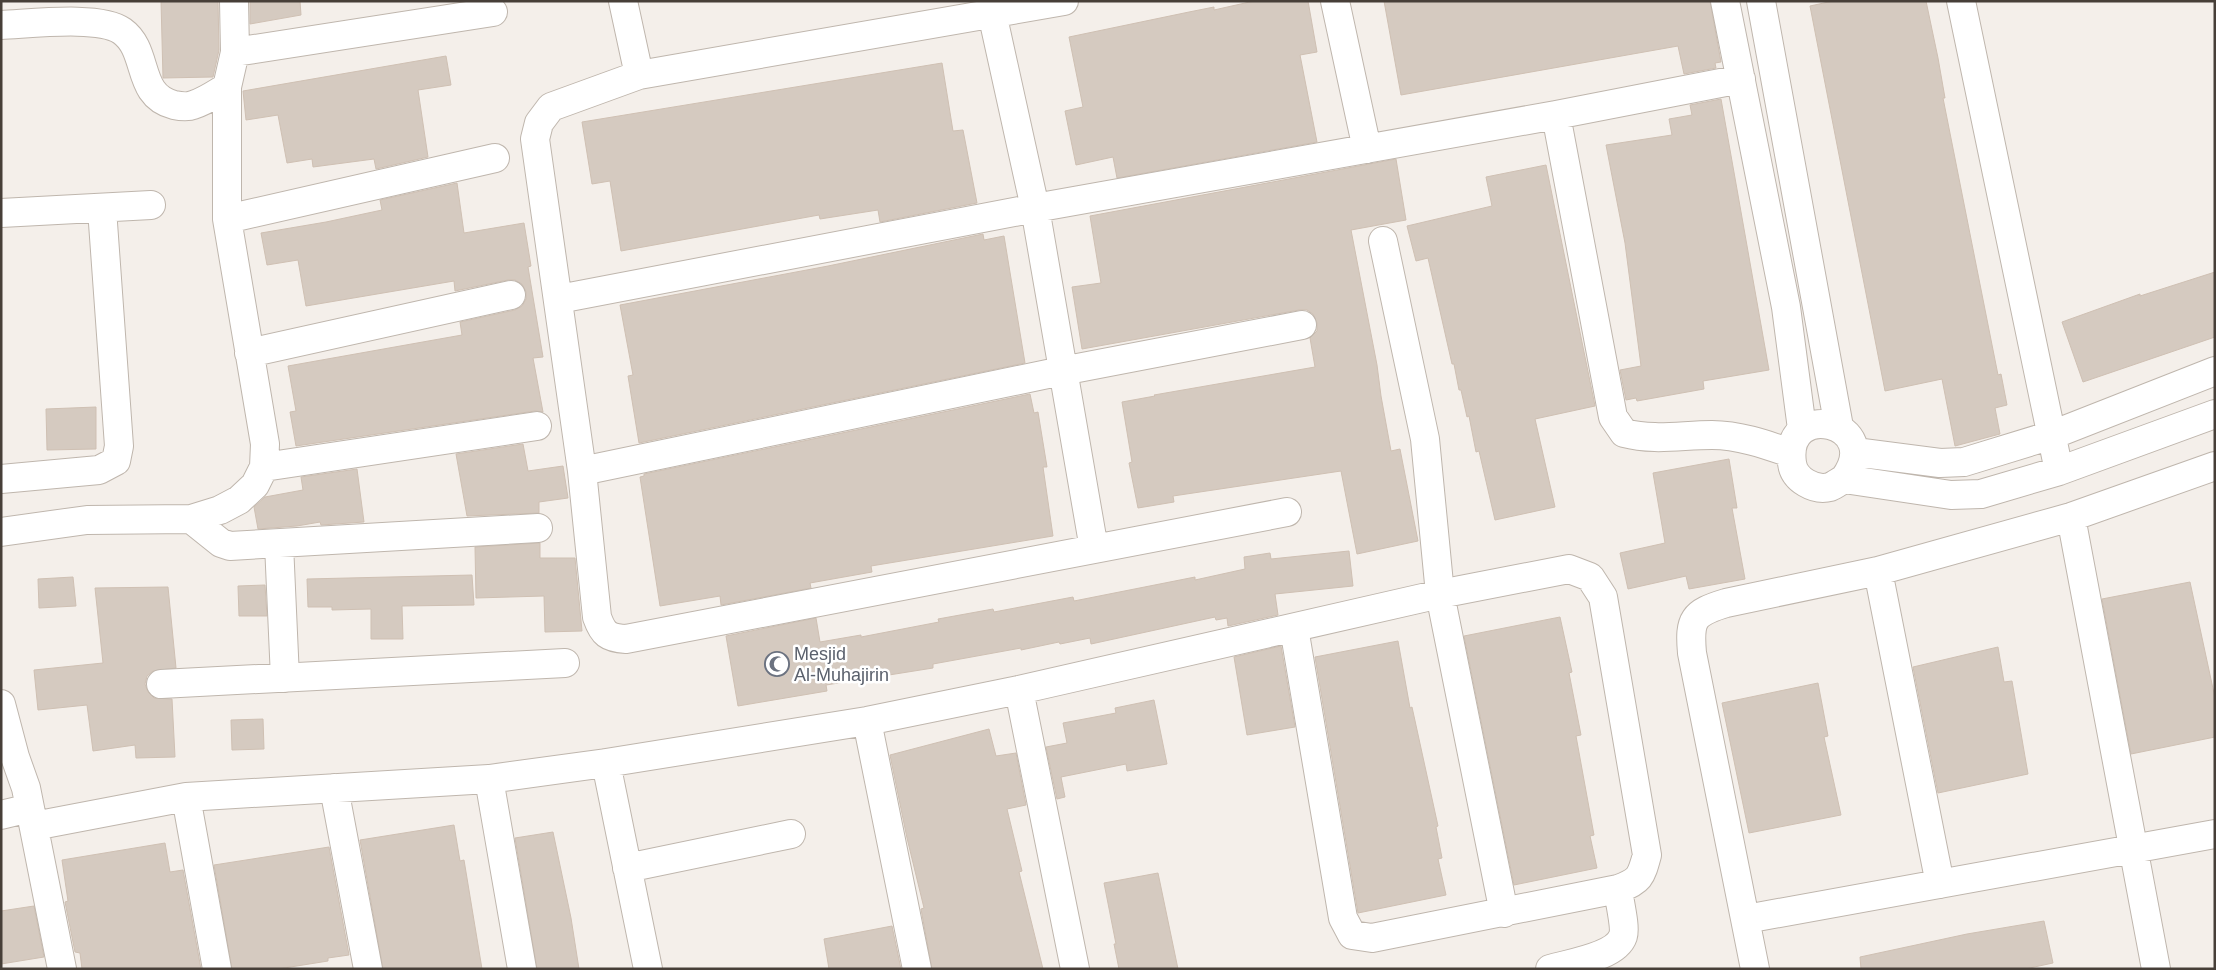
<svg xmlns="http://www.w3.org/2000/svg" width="2216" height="970" viewBox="0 0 2216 970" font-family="Arial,sans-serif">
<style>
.building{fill:#d5cac0;stroke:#cfc0b3}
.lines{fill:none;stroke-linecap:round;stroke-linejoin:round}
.minor-casing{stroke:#bfb6ad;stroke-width:30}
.minor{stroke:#fff;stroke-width:28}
.labels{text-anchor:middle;stroke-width:5;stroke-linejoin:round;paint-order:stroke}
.worship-label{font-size:18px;fill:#5b616d;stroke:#fff;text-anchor:start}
</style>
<rect width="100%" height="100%" fill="#f4efea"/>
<path class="building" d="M161,1H218L219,50L213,77L163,78Z
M250,1H300L301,15L250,24Z
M1254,1H1308L1317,52L1300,55L1317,142L1117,178L1113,157L1076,165L1065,111L1083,107L1069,37L1189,12L1214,7V10Z
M1384,1H1710L1721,62L1715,63L1716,68L1684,74L1678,46L1401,95Z
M1833,1H1926L1938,58L1945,98H1943L1998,375L2001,374L2007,405L1995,408L2000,434L1955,446L1942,379L1885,391L1810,6Z
M446,56L451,85L418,90L428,157L376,169L374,159L313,167L312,159L287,163L278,115L246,120L243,91Z
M942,63L953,131L963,130L977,203L880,222L878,210L820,219L819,215L621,251L610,181L592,184L582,122Z
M1721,99L1769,370L1703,381L1704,389L1637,401L1636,398L1626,400L1620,370L1641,366L1625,243L1606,145L1672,135L1669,119L1692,115L1690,105Z
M1396,159L1406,220L1351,230L1377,365L1381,396L1391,451L1400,449L1418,541L1357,554L1341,471L1173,496L1174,502L1138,508L1129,463L1132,462L1122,402L1155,396L1154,395L1315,367L1310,338L1317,331V323L1313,314L1307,310H1299L1082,349L1072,287L1101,283L1090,216Z
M1546,165L1595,406L1535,419L1555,507L1495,520L1479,451L1476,452L1469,416L1467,417L1461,390H1459L1454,364H1452L1428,258L1416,261L1407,226L1492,206L1486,177Z
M457,183L464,233L524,223L531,266L528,267L543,357L533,358L543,412L535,411L296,446L290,412L296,411L288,366L462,335L460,322L515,310L522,306L526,299V292L522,284L515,280H508L455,291L454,281L306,306L298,260L267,265L261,233L326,222L382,210L380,200Z
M983,234L984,240L1004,236L1025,363L639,443L628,376L633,375L620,305L828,266Z
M2215,272V337L2083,382L2062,322L2140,294V296Z
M1030,394L1034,413L1038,412L1047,467H1043L1053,536L871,566L872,572L810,583L811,588L721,605L720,596L660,606L640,477L644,476V474Z
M96,407V449L47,450L46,409Z
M523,444L528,471L563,466L568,498L539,502V513L467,516L456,454Z
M1729,459L1737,508H1732L1745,579L1689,589L1686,576L1628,589L1620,553L1665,543L1653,473Z
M357,469L364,522L321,525L320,522L297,526L258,529L254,507L265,497L303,490L301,477Z
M540,543V558H575L582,631L545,632L544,596L476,598L475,547Z
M1349,551L1353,586L1275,594L1278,615L1228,626L1227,618L1216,620L1215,617L1091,644L1090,638L1060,644L1059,642L1021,650V648L933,664V668L826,685L827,691L738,706L726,636L816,618L820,642L861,635V637L939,622L938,619L993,609L994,612L1073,597L1074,601L1195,577V580L1245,569L1244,557L1270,553L1271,559Z
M472,575L474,605L402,606L403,639H371V609L332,610V607H308L307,579Z
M73,577L76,606L39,608L38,579Z
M2190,582L2215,698V737L2131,754L2102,599Z
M265,585L267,616H239L238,586Z
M168,587L176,668L153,671L147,676L145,684L148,692L154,698L172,699L175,757L136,758L135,745L93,751L87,705L38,710L34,670L103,663L95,588Z
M1560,617L1572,672L1569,673L1581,735L1576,736L1594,835L1590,836L1597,868L1514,885L1464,636Z
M1398,641L1410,708L1412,707L1438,826L1436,827L1442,858L1438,859L1446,895L1358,913L1315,657Z
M1281,646L1295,727L1247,735L1234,657Z
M1998,647L2004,682L2012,681L2028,774L1938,793L1913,667Z
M1818,683L1828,736L1824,737L1841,815L1749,833L1722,703Z
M1154,700L1167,764L1127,771L1126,764L1061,777L1065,797L1057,799L1046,747L1067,743L1063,723L1116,713L1115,708Z
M263,719L264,749L232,750L231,720Z
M989,729L996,756L1016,753L1026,805L1007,809L1022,871L1019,872L1043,969H932L921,909L924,908L907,838L890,755Z
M454,825L460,861L464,860L482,969H383L360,840Z
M553,832L571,918L579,969H537L515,838Z
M165,843L170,872L183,870L201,969H82L80,953L75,952L65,902L68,901L62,860Z
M329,847L349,955L328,958V961L278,969H232L214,865Z
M1158,873L1178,969H1119L1114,944H1116L1104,883Z
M34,906L44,957L1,964V911Z
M2044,921L2053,963L2025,969H1861L1860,957L1967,934Z
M892,926L901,969H829L824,939Z"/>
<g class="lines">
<defs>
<path id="minor" d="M623,1L639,75L551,107L539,123L535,139L582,471L597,617C603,634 608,638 626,639L1287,512
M1335,1L1367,149
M1725,1L1786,307L1802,429
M1761,1L1839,427
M1961,1L2059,471
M992,13L1035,208L1094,549
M1,25C29,24 100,15 122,31C150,51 135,95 174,105C179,106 188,107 193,105C204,102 217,93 227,87
M235,52L493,12
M639,75L1064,1
M1556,115L1613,417L1624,433C1655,441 1681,435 1712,435C1738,435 1765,444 1790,453
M1,213L151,205
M227,219L495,158
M1383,241L1425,439L1440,594L1504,913
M559,299L1035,208L1556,115L1741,79
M249,353L511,295
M1855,452L1940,463L1964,462L2052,435L2215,371
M264,467L537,426
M582,471L1062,371L1302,325
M1,479L99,470L116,461L119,446L102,209
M1844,479C1886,422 1783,398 1792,463C1794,480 1815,491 1830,487C1835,485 1840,481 1844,479L1951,495L1981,494L2059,471L2215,414
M2071,517L2156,969
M191,519L221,543L230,546L538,528
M1,532L87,520L191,519L220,510L239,500L255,485L264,467L265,444L227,219V87L235,52L234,1
M279,544L285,678
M1878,571L1940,884
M1294,628L1343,918L1352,935L1372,938L1618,889
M161,684L565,663
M1019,690L1075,969
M1,704L15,757L26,788L62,969
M867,721L917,969
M606,763L648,969
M489,779L522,969
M334,788L368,969
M186,797L217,969
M1,815L30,808
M34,826L186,797L489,779L606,763L867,721L1019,690L1440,594L1569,569L1590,577L1603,597L1647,855C1641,877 1640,881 1618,889C1619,900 1626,927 1623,936C1616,957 1570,963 1550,969
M627,868L791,834
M1746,919L2215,834
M1755,969L1692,653C1689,619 1693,613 1726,603L1878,571L2071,517L2215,466"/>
</defs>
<use href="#minor" class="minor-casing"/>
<use href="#minor" class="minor"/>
</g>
<defs>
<symbol id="mosque-ring" viewBox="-11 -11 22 22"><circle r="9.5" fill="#fff" stroke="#6b7280" stroke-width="1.5"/><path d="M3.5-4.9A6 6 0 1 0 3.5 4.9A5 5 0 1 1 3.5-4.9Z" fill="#6b7280"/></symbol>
</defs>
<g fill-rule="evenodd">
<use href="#mosque-ring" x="763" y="650" width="28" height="28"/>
</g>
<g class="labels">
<g class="worship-label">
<text x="794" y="660">Mesjid<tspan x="794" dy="21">Al-Muhajirin</tspan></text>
</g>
</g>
<rect width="2216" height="970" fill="none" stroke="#473f38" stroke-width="5"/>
</svg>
